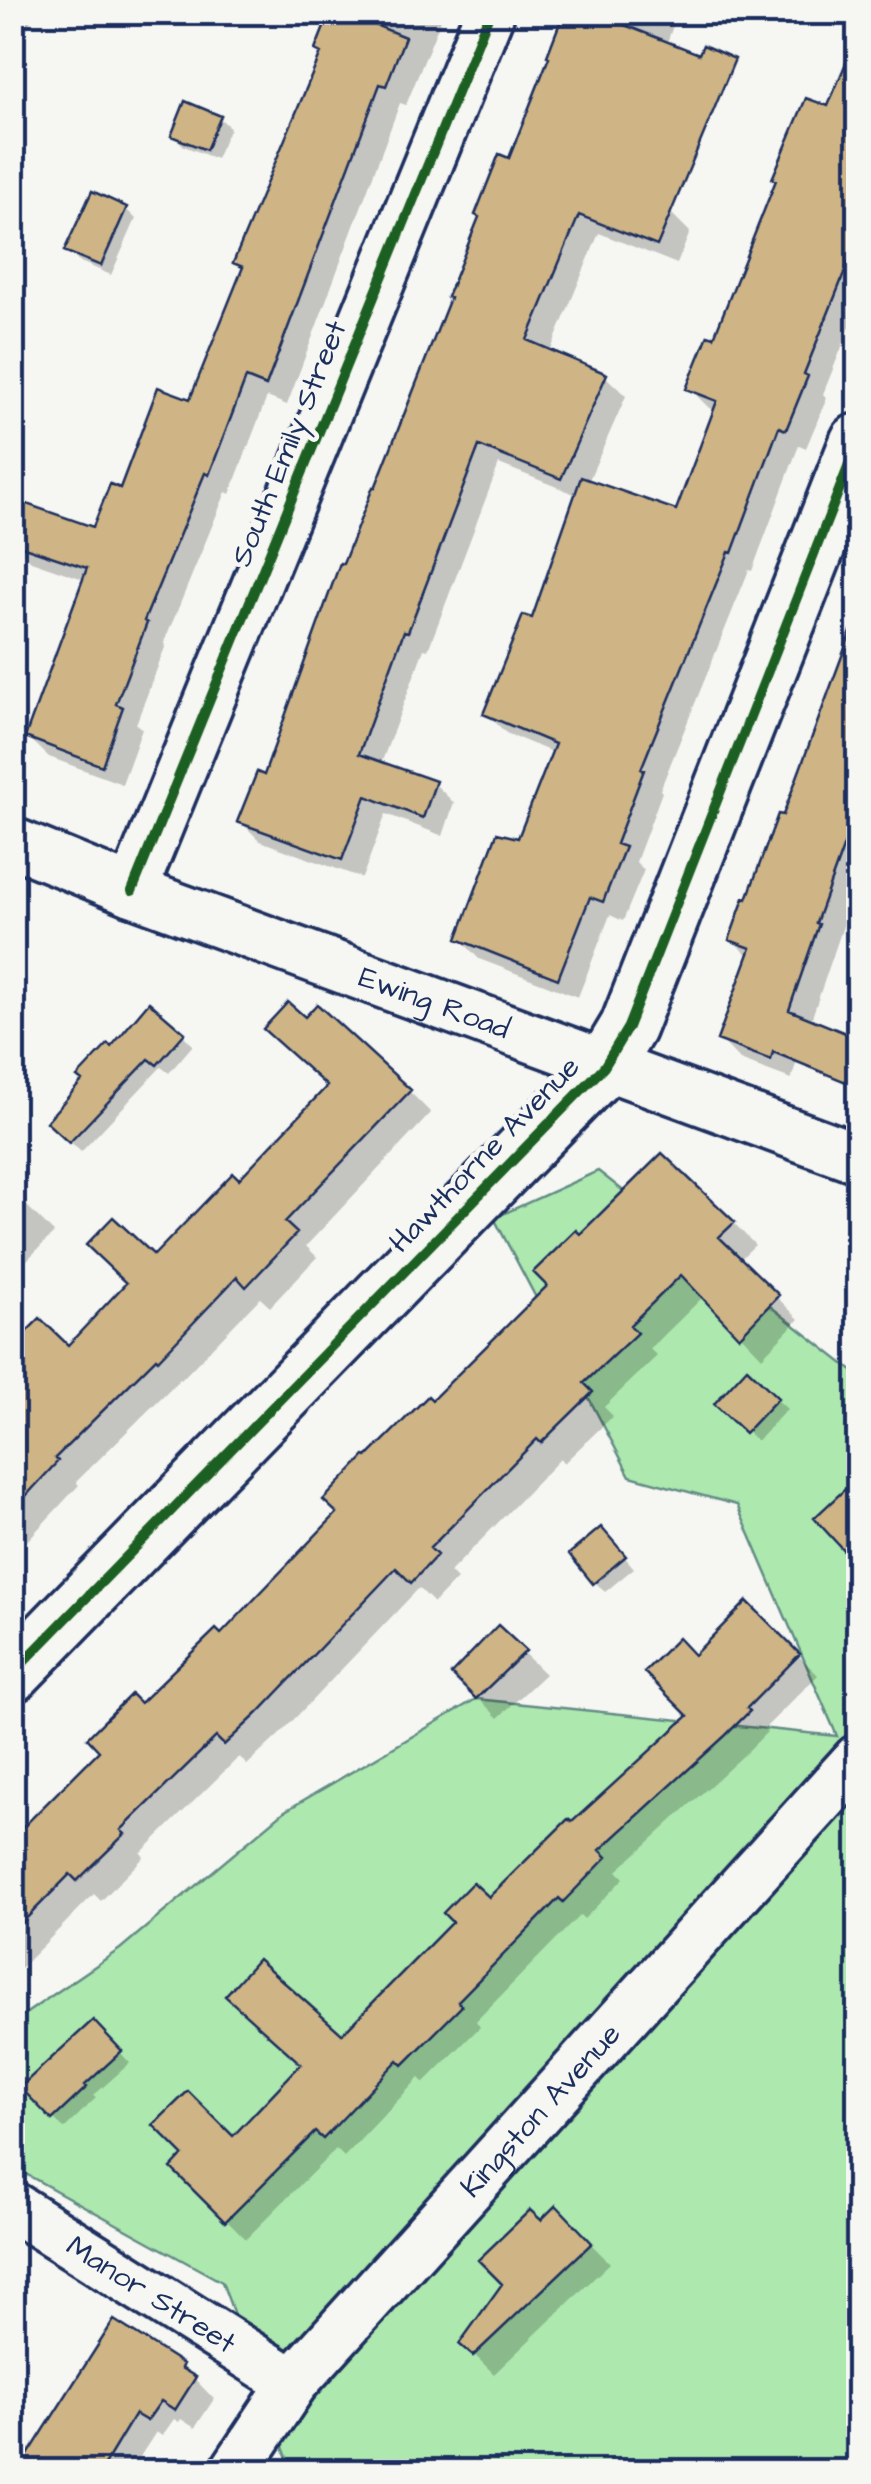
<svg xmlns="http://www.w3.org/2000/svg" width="871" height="2484" viewBox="0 0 871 2484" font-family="'Architects Daughter',sans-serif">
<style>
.green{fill:#ade8ae;stroke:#648c86;stroke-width:2.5}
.shadow{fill:#0003}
.building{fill:#cfb585;stroke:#1b2f5e;stroke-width:2.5}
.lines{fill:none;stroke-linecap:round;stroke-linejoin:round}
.street-casing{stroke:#1b2f5e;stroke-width:55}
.secondary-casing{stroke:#1b2f5e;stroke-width:62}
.street{stroke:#f6f6f2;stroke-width:48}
.secondary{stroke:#f6f6f2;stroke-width:55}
.cycleway-casing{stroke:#f6f6f2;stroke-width:16}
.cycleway{stroke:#1b5e20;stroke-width:10}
.labels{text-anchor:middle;stroke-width:9;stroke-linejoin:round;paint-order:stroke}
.street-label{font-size:30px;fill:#1b2f5e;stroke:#f6f6f2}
</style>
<rect width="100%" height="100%" fill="#f6f6f2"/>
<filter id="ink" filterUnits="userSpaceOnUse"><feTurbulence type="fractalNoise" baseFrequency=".01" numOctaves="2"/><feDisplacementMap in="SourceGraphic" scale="20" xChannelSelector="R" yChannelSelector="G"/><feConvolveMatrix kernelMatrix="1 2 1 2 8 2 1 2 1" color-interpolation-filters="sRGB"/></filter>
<g filter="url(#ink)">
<path class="green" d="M598,1171L858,1375V2471H285L290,2466L222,2282L13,2167L12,2023L120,1949L285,1811L476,1699L837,1736L737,1505L630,1476L494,1218Z"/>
<path class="shadow" d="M12,12H34L27,30L23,29L12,57Z
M333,12H444L406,105L400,103L287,405L267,397L230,494L226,492L164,643L166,645L136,724L142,729L122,784L49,757L28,737L86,580L31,561L12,543L94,530L121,492L192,402L244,271L236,262L323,54Z
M566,12H678L614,191L671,213L690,232L677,264L599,233L550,352L606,377L626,396L588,482L677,513L716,411L709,408L689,388L838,95L858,44V307L823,394L827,398L806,448L799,445L752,571L749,570L660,790L662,792L636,862L644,870L623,921L610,915L578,997L479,959L460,939L520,841L554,753L506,733L486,713L533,621L577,495L499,464L428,650L424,649L381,764L434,783L454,803L443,836L386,814L362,878L260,841L240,821L266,778L344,567L510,161Z
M220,118L230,128L216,159L184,146L174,136Z
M126,209L136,219L111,275L78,261L67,250Z
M858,618V882L791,1079L740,1060L720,1039L750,957L732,940L785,819Z
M183,1035L193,1045L169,1073L161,1067L81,1152L50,1122Z
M409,1091L431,1113L306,1246L317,1257L270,1307L260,1298L181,1380L180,1379L76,1482L79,1485L26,1542L23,1539L12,1550V1349H68L154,1259L240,1183Z
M12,1191L54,1233L25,1262L15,1252L12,1255Z
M734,1223L755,1245L739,1260L799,1319L762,1357L704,1296L650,1349L657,1356L604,1407L613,1416L564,1463L560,1459L450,1572L457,1579L434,1603L419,1588L279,1735L247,1765L239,1757L141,1853L144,1857L101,1901L94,1894L12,1977V1842L103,1751L140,1706L221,1638L340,1513L432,1404L551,1286L580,1238Z
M747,1372L787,1409L757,1441L717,1404Z
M843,1494L858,1510V1576L842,1558L849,1552Z
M611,1541L634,1568L605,1592L595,1582Z
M747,1605L818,1675L764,1729L767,1732L745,1754L617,1871L624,1878L584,1919L580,1915L476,2021L480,2027L424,2083L419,2078L344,2157L336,2149L246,2239L175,2168L233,2140L489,1901L691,1716L694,1658Z
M498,1628L545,1674L498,1718L455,1674Z
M93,2023L130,2063L93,2096L96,2098L64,2129L24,2087Z
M556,2209L610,2263L494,2374L463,2344L505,2284L541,2224Z
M182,2366L214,2399L195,2428L181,2419L179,2422L174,2419L162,2436L156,2432L130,2472H12V2438L33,2450Z
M349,2459L371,2472H342Z"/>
<path class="building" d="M330,12H343L405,37L386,86L380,84L266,386L246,378L209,475L205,473L144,621L147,623L116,704L123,707L102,766L25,737L87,568L12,543V527L21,502L93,527L110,484L120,488L158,387L190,399L243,267L233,263L321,53L315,50Z
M564,12H591L699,54L703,45L735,59L657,246L579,215L527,340L607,374L561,479L479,446L408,632L404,631L359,754L436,781L423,818L366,796L342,860L237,822L257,772L264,775L340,563L343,564L373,487L375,488L450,298L447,297L479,217L475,215L499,154L509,158L549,57L547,56Z
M858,34V239L804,374L808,376L786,430L779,427L732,553L729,552L641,769L644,770L616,844L625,847L603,902L590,897L558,979L457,939L497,833L518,838L555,744L483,714L523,615L532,618L581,477L676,510L717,401L686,389L708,335L714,337L776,180L772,179L806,98L828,106Z
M185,101L221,116L206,150L171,136Z
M92,191L127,207L101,266L64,251Z
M855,621H858V806L816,923L819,924L789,1010L858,1038V1087L773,1052L771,1060L717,1040L751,948L729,940L744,898L747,899L778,814L783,815Z
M149,1002L185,1033L157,1065L149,1059L69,1143L46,1122L82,1081L77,1077L108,1044L111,1047Z
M288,1002L305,1017L317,1004L411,1090L285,1222L297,1233L246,1287L237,1277L158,1360L156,1358L55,1458L58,1461L12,1511V1346L40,1318L68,1345L126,1283L86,1245L113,1217L154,1255L233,1173L239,1179L327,1086L263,1029Z
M662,1153L735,1222L719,1237L779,1295L739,1337L681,1275L630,1325L637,1333L584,1383L593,1392L541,1443L537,1439L430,1548L437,1555L411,1583L396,1568L257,1714L224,1745L216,1737L121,1830L125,1834L77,1881L70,1874L12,1933V1838L99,1751L87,1738L131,1694L140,1703L216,1629L221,1634L337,1513L323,1500L365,1456L367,1457L428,1396L432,1400L547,1286L533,1272L576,1230L580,1234Z
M747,1368L778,1398L745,1433L714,1404Z
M858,1477V1566L814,1518Z
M601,1527L626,1556L593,1584L569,1554Z
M747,1601L800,1654L747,1708L750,1711L726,1735L600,1850L607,1857L563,1902L559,1898L458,2001L462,2006L403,2065L398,2060L323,2139L315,2132L225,2222L171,2168L183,2155L153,2125L188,2091L233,2136L301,2064L225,1996L258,1959L342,2034L452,1922L443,1913L473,1882L489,1897L568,1819L572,1822L688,1716L644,1672L678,1638L694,1655Z
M498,1625L526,1651L476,1699L451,1674Z
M93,2020L122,2051L85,2085L87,2087L52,2120L20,2087Z
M556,2205L592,2243L473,2356L459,2344L502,2284L478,2260L530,2210L541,2220Z
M114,2320L183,2364L181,2368L196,2377L175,2410L161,2401L147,2421L135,2414L100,2472H17Z"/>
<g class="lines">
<defs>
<g id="street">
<path id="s1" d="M12,842L132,891L858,1158"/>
<path d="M132,891L490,12"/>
<path id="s2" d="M12,2206L293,2383"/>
<path id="s3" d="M234,2472L293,2383L858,1759"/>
</g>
<path id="secondary" d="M12,1674L604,1067L628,1027L858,442"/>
</defs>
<use href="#street" class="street-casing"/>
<use href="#secondary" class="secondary-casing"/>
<use href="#street" class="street"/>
<use href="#secondary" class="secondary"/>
<defs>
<path id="cycleway" d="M132,891L490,12
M12,1674L604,1067L628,1027L858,442"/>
</defs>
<use href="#cycleway" class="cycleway-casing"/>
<use href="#cycleway" class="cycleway"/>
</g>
</g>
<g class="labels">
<g class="street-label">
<text transform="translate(288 443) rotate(-68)" y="10">South Emily Street</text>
<text dy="10" stroke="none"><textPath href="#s1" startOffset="452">Ewing Road</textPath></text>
<text transform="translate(484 1154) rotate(-46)" y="10">Hawthorne Avenue</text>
<text dy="10" stroke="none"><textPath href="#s3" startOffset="475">Kingston Avenue</textPath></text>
<text dy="10" stroke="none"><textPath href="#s2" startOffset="165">Manor Street</textPath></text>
</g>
</g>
<rect width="871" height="2484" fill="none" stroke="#f6f6f2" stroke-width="50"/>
<rect x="25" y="25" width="821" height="2434" fill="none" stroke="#1b2f5e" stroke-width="4" filter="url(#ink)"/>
</svg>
